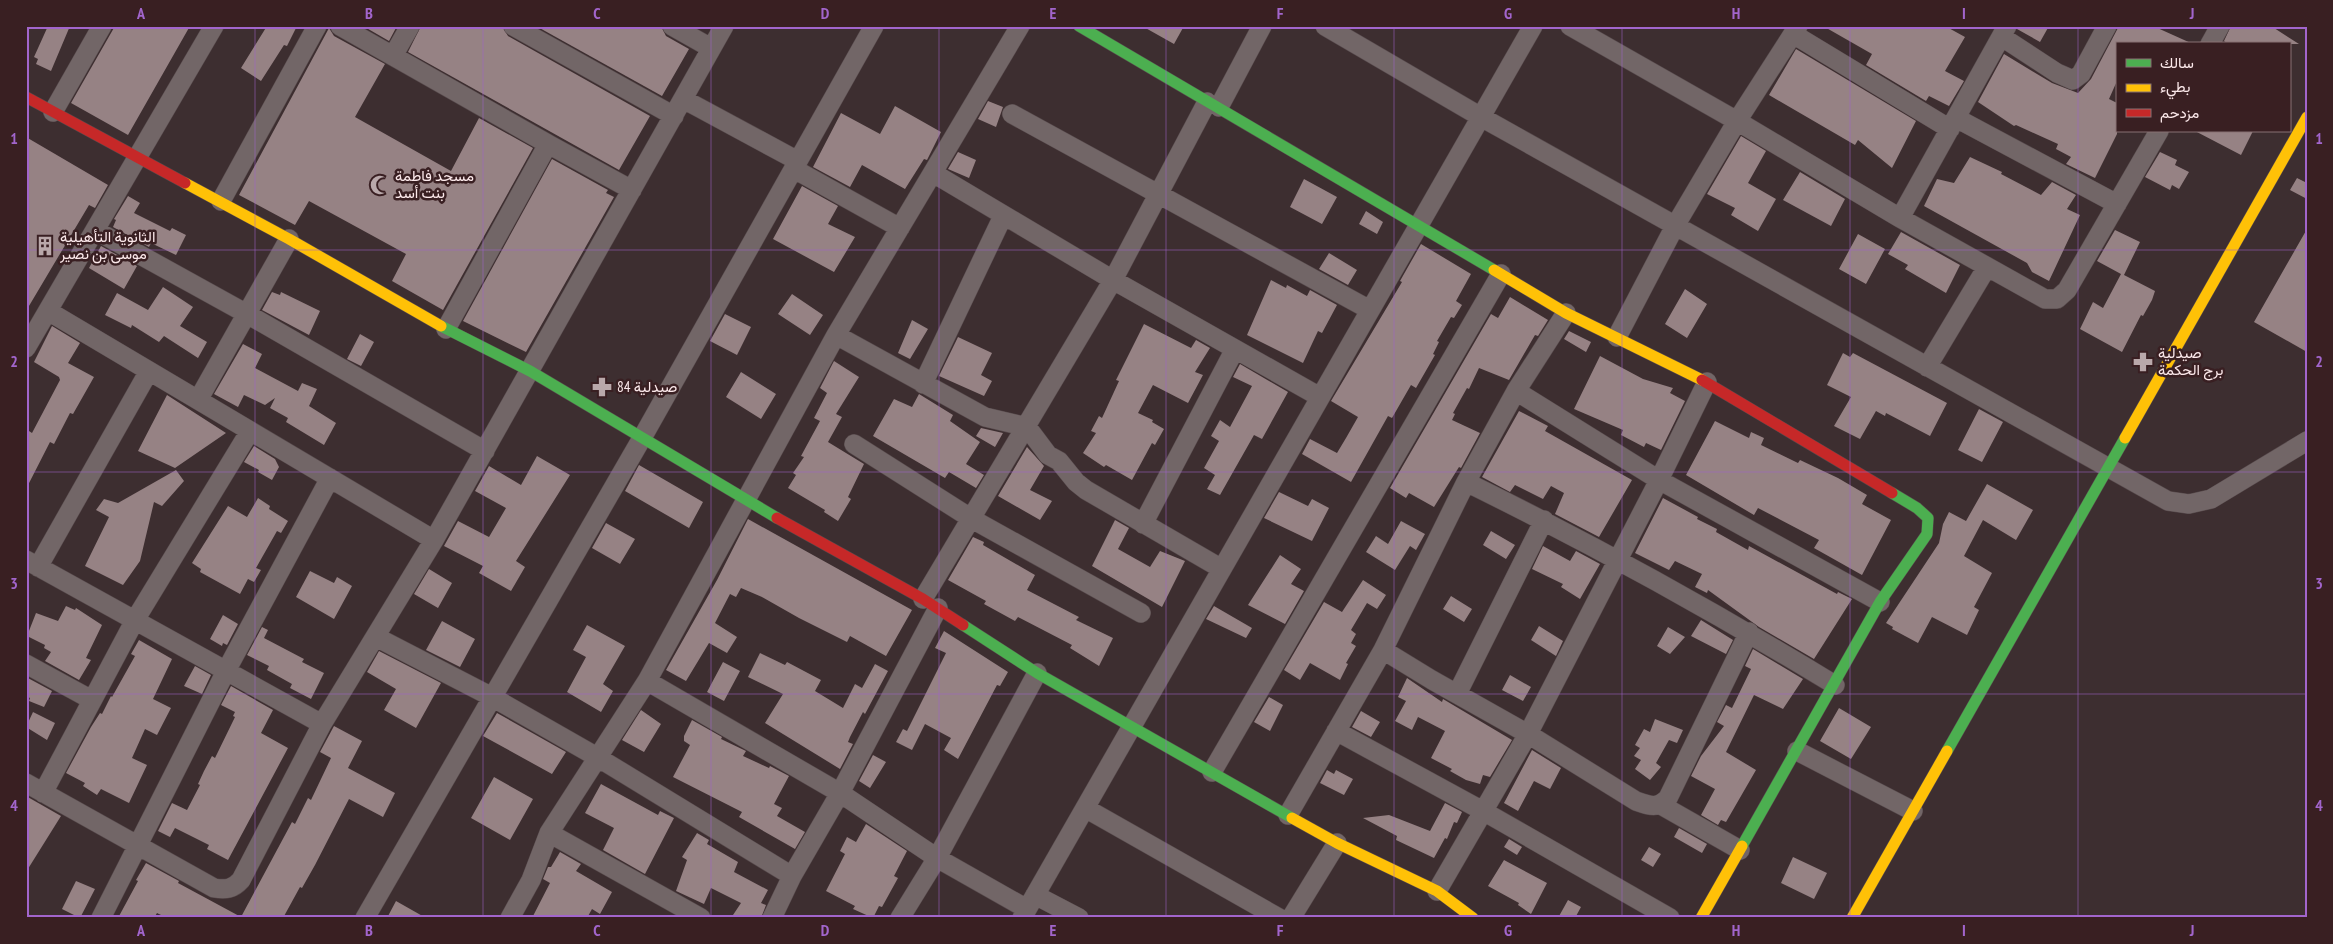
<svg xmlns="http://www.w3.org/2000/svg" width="2333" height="944" viewBox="0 0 2333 944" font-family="'PT Sans Narrow',Vazirmatn,sans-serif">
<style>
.building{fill:#968284}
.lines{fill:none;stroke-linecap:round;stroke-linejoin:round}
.street-casing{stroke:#574a4c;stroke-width:20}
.fast-casing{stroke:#574a4c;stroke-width:12}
.slow-casing{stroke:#574a4c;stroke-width:12}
.jam-casing{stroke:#574a4c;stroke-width:12}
.street{stroke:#726667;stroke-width:19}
.fast{stroke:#4caf50;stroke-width:11}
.slow{stroke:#ffc107;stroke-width:11}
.jam{stroke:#c62828;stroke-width:11}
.grid{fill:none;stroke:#a265cc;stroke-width:1;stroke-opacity:0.55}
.labels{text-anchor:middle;stroke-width:5;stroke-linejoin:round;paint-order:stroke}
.poi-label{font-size:15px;fill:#fce9eb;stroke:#391f22;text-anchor:start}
.neatline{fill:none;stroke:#a265cc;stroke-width:2}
.grid-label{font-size:16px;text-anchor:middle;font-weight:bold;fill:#a265cc}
</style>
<rect width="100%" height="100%" fill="#3d2e30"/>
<path class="building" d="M48,26H70L51,71L36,64L38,59L34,57Z
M115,26H190L128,135L71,103Z
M267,26H297L287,46L284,45L261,81L241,68Z
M363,26H397L389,41Z
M421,26H502L508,36L650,116L619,170L408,52Z
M536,26H661L666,36L689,49L662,96Z
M1142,26H1184L1174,44Z
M1823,26H1945L1965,37L1945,71L1964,81L1949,106L1929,96L1926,101L1866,65L1872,54Z
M2018,26H2049L2040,42L2017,29Z
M2119,26H2153L2193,44H2117V81L2109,99L2117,103V134L2095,178L2066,164L2071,157L2056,149L2058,144L2016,125L2014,126L1978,102L2004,54L2052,83L2078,93L2091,79Z
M2231,26H2271L2299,44H2228L2224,41Z
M329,28L334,36L385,64L355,117L451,171L479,118L533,148L443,310L392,281L406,254L309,201L295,225L239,195Z
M1796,49L1916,121L1892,168L1858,140L1855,145L1769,95Z
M988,101L1003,107L996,127L978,119Z
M895,106L941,132L927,160L924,159L905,189L862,165L850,187L813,167L841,113L880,134Z
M2195,131H2253L2241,155Z
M1741,136L1766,151L1748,183L1776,199L1758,231L1731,215L1735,208L1707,194Z
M26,137L108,185L95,208L89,205L26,311Z
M958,152L976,160L969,178L948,169Z
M2160,152L2177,160L2175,165L2189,172L2179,189L2172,185L2170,190L2145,177Z
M1970,157L2002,172L2001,174L2041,195L2052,182L2076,195L2067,209L2080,215L2049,281L2032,272L2027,263L1924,206L1937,179L1954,183Z
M552,159L608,190L606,193L614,197L526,352L463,321Z
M1800,172L1845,199L1831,226L1783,200Z
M2297,178L2307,183V199L2290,190Z
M1304,179L1337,197L1322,224L1290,207Z
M802,186L838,206L828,224L855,237L834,272L773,239Z
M128,196L140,203L134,213L170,231L172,228L186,235L176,255L151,243L149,247L113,227L116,220L114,219Z
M1366,211L1383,222L1377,234L1359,224Z
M2307,229V352L2254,322Z
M2115,230L2140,242L2124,275L2155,291L2152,300L2143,316L2141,315L2122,352L2080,329L2093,302L2103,308L2121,274L2097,261Z
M1901,232L1960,265L1946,293L1905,269L1908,265L1888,254Z
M1858,234L1885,249L1866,284L1839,269Z
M1421,244L1471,274L1456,301L1462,305L1454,318L1451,317L1437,341L1439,342L1433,354L1435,355L1416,388L1411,385L1392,418L1388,416L1351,482L1302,454L1310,439L1337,453L1346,438L1358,417L1331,401L1402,282L1400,281Z
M101,246L137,266L124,289L89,268Z
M1329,253L1357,270L1348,285L1319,269Z
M1271,280L1286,288L1287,285L1307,296L1310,290L1337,305L1322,333L1318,331L1303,363L1247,335Z
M163,287L193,307L180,326L207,342L198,358L164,336L159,342L132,325L131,328L105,315L117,293L148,310Z
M1685,289L1707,304L1687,338L1665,324Z
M272,292L280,295L281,292L320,311L309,335L262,310Z
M792,294L823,315L810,335L778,314Z
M1510,297L1548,320L1538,336L1535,335L1509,380L1479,368L1469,389L1467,388L1453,413L1455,414L1452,420L1480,433L1461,468L1459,467L1434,507L1409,493L1406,498L1390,488L1491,314L1498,318Z
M725,314L751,327L737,355L710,341Z
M912,320L928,329L910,359L898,353Z
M1144,324L1191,348L1196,340L1210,348L1195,372L1203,375L1188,403L1153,385L1138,413L1153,420L1152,422L1164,429L1155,445L1152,443L1132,480L1106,465L1104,467L1083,453L1096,433L1091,431L1099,416L1102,418L1119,381L1116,380Z
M52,326L80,343L68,363L94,377L73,414L70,413L54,444L50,442L26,489V429L32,433L60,380L59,377L34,362Z
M1569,331L1591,342L1586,352L1564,339Z
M360,334L374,342L361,366L347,359Z
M958,337L992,353L981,375L992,381L984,396L939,376Z
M243,344L262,354L255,368L298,391L302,383L317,389L309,406L336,423L324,445L286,422L288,418L270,408L275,398L265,405L244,395L238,407L214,394Z
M1843,353L1850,357L1853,353L1947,403L1930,436L1886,413L1885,416L1876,411L1860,439L1834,426L1851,397L1827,385Z
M1600,356L1643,379L1673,388L1670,393L1685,401L1661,450L1646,443L1644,447L1621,435L1623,430L1574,409Z
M834,361L859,377L836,414L842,417L828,442L864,464L848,497L851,499L838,521L824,512L825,510L788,488L796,475L793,473L804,457L801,456L820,421L814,418L827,393L820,388Z
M1240,364L1288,392L1262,439L1254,435L1220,495L1207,489L1215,475L1204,468L1219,441L1211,436L1220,420L1230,427L1252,386L1233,377Z
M741,372L776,394L761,419L726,397Z
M919,394L953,415L950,421L980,442L966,464L984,475L976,488L949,472L945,478L873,436L894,399L912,407Z
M167,395L226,433L175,468L138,451Z
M1979,409L2003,422L1982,462L1958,450Z
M1519,411L1548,426L1545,431L1632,480L1599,537L1555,514L1564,493L1551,486L1543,499L1515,485L1510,492L1482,477Z
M1715,421L1749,438L1751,432L1764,438L1761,445L1798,463L1800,460L1838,478L1867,495L1862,504L1891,520L1862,575L1814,548L1819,540L1758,508L1754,515L1686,475Z
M981,428L1003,433L995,447L976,436Z
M254,446L275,459L279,467L272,480L258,472L259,470L244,462Z
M1027,447L1044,466L1030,490L1052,501L1040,520L998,496Z
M537,456L570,475L516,561L525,567L511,591L479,573L483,566L444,546L458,521L489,537L506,508L475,491L489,466L521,485Z
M639,465L703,502L689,528L625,491Z
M176,470L184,481L162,506L154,502L140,561L123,585L85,566L109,517L96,510L104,499L118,503Z
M1987,484L2033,510L2016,540L1983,520L1964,556L1992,573L1974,607L1979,610L1967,635L1932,617L1918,643L1892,629L1893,627L1886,623L1939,543L1943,524L1949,512L1966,521Z
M1279,492L1308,506L1312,499L1329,508L1312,541L1264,518Z
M258,498L270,506L269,509L288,521L281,533L277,531L256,568L261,570L254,582L248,579L240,594L200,572L201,569L192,563L228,506L247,517Z
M1663,498L1698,517L1697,519L1717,529L1716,532L1748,550L1749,546L1837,594L1838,592L1852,599L1814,659L1759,627L1708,590L1707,593L1695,587L1702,574L1675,561L1669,570L1635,553Z
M748,519L912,610L886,656L850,636L847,642L799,618L762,597L741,588L736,597L730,594L715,623L737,637L727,653L709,643L686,681L666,670L717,580Z
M1115,520L1129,528L1118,549L1150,567L1160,551L1185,561L1162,607L1092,566Z
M1401,521L1425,534L1416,550L1410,546L1395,570L1366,552L1376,536L1388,544Z
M606,523L635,539L620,564L592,548Z
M1491,531L1515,545L1506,559L1483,545Z
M973,537L984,542L983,545L1035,575L1027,590L1079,617L1076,620L1113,638L1099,666L1070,648L1072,645L1018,617L1015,621L984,604L986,601L948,580Z
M1543,546L1570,561L1576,551L1600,564L1580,599L1561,587L1563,584L1532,569Z
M1280,555L1301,569L1291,584L1304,591L1285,624L1248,605Z
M429,569L452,583L438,608L414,594Z
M310,571L334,583L337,577L352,586L334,619L296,597Z
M1363,580L1386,595L1377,609L1367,603L1351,630L1356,634L1351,643L1356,646L1346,663L1348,664L1340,680L1310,663L1300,680L1284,670L1324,602L1342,612Z
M1451,596L1472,609L1464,622L1443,609Z
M66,606L75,610L76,608L102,625L86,658L91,660L79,680L45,661L51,652L44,648L45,645L27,636L36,613L58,621Z
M1214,606L1252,628L1246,638L1206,619Z
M223,615L238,624L227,645L223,643L222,646L210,639Z
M1701,620L1733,640L1726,654L1691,636Z
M442,621L475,639L460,667L426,650Z
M587,625L625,646L603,684L613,691L601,712L567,692L586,657L573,650Z
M1539,626L1563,641L1556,656L1531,640Z
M262,627L268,630L264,638L304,659L302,662L324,673L311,699L290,688L292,684L267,670L269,666L247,655Z
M1668,627L1685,637L1670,654L1657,646Z
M944,631L1008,672L1000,686L997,685L958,759L944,750L951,738L925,724L912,750L896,742L903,729L907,731L946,653L935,648Z
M139,640L172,659L153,699L171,708L157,735L145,729L132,758L147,765L129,803L101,789L97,795L83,786L85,783L66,773L91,727L100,713L102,714L111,696L112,697L135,656L131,654Z
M1753,649L1803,679L1783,709L1754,695L1726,752L1756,770L1726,822L1721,820L1718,825L1701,815L1715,789L1691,776L1701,756L1724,726L1717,722L1726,705L1732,708L1751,669L1745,666Z
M379,651L441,683L416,728L384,710L396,689L367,672Z
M760,653L785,665L787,662L821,680L815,691L843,708L855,684L862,688L875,664L888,671L865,714L863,712L850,737L848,742L853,744L840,769L765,723L783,694L748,677Z
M723,662L740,671L724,701L707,692Z
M195,666L211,675L202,694L184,686Z
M1510,675L1531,687L1523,701L1502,690Z
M26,677L52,691L44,707L29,701L30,698L26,696Z
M1407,678L1442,702L1443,699L1512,740L1490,777L1483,775L1480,784L1466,780L1450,771L1452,769L1431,758L1445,731L1418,717L1412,730L1395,721L1406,701L1398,697Z
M231,686L273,710L261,733L288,748L228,860L207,849L209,845L175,828L170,837L158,831L172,803L187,810L200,785L198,784L204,771L212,756L215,758L235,717L233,716L235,712L221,705Z
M1269,697L1283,705L1270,731L1254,722Z
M1839,708L1871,727L1851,759L1820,741Z
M641,710L661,724L644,752L622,740Z
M1361,711L1380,722L1371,737L1352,727Z
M33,712L55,723L47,740L26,727Z
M497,713L566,752L552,774L483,736Z
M1655,719L1683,730L1677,743L1669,740L1656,763L1661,767L1650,780L1635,769L1641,760L1634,756L1640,748L1635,745L1644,729L1650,732Z
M692,720L722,737L721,739L746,751L743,756L769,768L770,766L789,776L774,804L782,808L777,816L805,832L795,849L739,817L742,812L673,777L690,745L684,741V736Z
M334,726L362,741L348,768L395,793L383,817L349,799L315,865L302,888L300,887L283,918H167L157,913L154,918H118L138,881L136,880L146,863L179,881L178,883L241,917L292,822L295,824L308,798L311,800L331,758L320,752Z
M1532,750L1561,768L1550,789L1534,781L1518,811L1504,803Z
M873,755L886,762L870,788L859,781Z
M1327,770L1334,774L1336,770L1353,779L1344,795L1320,783Z
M494,777L533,799L510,840L471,818Z
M601,784L658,815L660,811L674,818L645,874L603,850L614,828L585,813Z
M26,796L61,816L26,872Z
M1445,803L1462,812L1457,823L1454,822L1447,839L1445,838L1434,858L1396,840L1397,836L1363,818L1389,815L1430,831Z
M866,824L907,851L894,876L898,878L882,907L879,906L873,918L853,909L855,906L826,891L845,854L840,851L847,837L856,842Z
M1679,828L1707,844L1702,853L1674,837Z
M697,833L709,840L707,844L738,862L734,872L768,890L761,903L766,905L761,918H731L741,903L711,888L704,904L676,891L687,860L682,857Z
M1509,839L1522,847L1517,855L1504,847Z
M1649,847L1661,854L1653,867L1641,860Z
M560,852L581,864L576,871L612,892L600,914L592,909L587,918H532L550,883L543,879L548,867H551Z
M1793,857L1827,873L1814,899L1781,883Z
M1504,860L1547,883L1531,914L1518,905L1519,903L1488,886Z
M76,881L95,889L80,918L62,909Z
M1568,900L1581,907L1575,918H1558Z
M396,901L426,918H387Z"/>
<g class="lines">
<defs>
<path id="street" d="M340,26L548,144
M513,26L674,116
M672,26L711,48
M1325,26L1481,117L2168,501L2189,504L2211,499L2307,441
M1570,26L1737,121L1900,218L2045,299H2057L2067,290L2159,131
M1793,34L1950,129
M2002,37L2057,73L2073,80L2081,74L2107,26
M2210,44L2220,26
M393,56L410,26
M683,99L798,161
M1219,107L1262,26
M53,112L102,26
M1012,114L1370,310
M1956,118L2117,204
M794,169L900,228
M933,173L1113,280L1320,397
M221,201L317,26
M1900,218L2007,26
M95,230L247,314L485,451
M48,311L434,540
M446,329L548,144L632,190
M836,335L985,417L1027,427L1048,455L1059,461L1076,482L1086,490L1222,569
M1617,337L1675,226L1737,121L1798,26
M26,348L214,26
M1927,367L1987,267
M923,384L1003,216
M1516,391L1659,480L1880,602
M198,400L289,239
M854,444L972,519L1141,613
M1466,482C1592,544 1715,612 1835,685
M1143,524L1235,349
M26,560L322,724
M38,567L149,371
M923,599L1113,280L1207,102
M376,637L492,697L597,757L792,876
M1383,650L1432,680L1528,734L1636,801C1650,806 1657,809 1668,798L1749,632
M26,664L92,700
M647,681L840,793L937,858L1027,909
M1457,694L1544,520
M1336,731L1483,811L1670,918
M1797,751L1913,811
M1212,772L1501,274
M26,783L214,888C226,890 233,889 241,880L322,724L434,540L724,26
M43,793L135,620L250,431
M1661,805L1740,850
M1085,808L1279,918
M1288,815L1383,650L1466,482L1516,391L1566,313
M549,833L701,918
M1437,891L1528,734L1659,480L1707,382
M1035,895L1079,918
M101,918L226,671L330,478
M365,918L642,438L874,26
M510,918L531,880L549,833L647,681L836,335L1020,26
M772,918L792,876L840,793L938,608
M900,918L937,858L1037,673
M1022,918L1533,26
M1291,918L1337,843"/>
<path id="fast" d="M1079,26L1494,270
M441,326L530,371L777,518
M963,625L1037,673L1292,818
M1947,751L2125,438
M1742,846L1880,602L1927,534L1928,518L1917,508L1892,493"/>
<path id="slow" d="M185,183L289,239L441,326
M1494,270L1566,313L1702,380
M2125,438L2307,117
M1292,818L1337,843L1437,891L1473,918
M1701,918L1742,846
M1852,918L1947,751"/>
<path id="jam" d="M26,97L185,183
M1702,380L1892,493
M777,518L923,599L963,625"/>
</defs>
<use href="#street" class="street-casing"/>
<use href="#fast" class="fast-casing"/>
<use href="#slow" class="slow-casing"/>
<use href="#jam" class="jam-casing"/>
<use href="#street" class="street"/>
<use href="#fast" class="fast"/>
<use href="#slow" class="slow"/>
<use href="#jam" class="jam"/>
</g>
<path class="grid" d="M255,26V918M483,26V918M711,26V918M939,26V918M1166,26V918M1394,26V918M1622,26V918M1850,26V918M2078,26V918M26,250H2307M26,472H2307M26,694H2307"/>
<defs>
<symbol id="mosque-bare" viewBox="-9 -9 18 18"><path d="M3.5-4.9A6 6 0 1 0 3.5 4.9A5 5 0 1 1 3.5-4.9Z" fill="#b9a8aa" stroke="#391f22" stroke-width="2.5" paint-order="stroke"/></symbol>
<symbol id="building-bare" viewBox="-9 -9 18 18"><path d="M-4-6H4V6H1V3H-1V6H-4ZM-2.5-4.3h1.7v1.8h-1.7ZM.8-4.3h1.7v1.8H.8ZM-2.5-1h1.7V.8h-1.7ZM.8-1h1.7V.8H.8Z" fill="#b9a8aa" stroke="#391f22" stroke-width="2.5" paint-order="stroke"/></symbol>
<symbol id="pharmacy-bare" viewBox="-9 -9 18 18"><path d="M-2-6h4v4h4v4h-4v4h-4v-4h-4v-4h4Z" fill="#b9a8aa" stroke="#391f22" stroke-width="2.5" paint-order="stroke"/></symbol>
</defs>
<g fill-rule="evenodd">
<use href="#mosque-bare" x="366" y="171" width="28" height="28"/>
<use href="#building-bare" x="31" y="232" width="28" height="28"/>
<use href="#pharmacy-bare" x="2129" y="348" width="28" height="28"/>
<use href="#pharmacy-bare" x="588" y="373" width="28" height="28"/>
</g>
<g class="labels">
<g class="poi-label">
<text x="395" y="181">مسجد فاطمة<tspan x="395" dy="17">بنت أسد</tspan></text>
<text x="60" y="242">الثانوية التأهيلية<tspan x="60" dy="17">موسى بن نصير</tspan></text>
<text x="2158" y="358">صيدلية<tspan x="2158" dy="17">برج الحكمة</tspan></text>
<text x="617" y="392">84 صيدلية</text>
</g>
</g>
<rect width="2333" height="944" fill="none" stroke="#391f22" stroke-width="55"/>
<rect x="2116" y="42" width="175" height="90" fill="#391f22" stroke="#877072"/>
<rect x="2126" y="59" width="25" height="8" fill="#4caf50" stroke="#877072"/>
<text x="2160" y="68" font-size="15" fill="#fce9eb">سالك</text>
<rect x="2126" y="84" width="25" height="8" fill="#ffc107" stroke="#877072"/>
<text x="2160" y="92" font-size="15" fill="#fce9eb">بطيء</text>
<rect x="2126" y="109" width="25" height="8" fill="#c62828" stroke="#877072"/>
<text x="2160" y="118" font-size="15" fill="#fce9eb">مزدحم</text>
<rect x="28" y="28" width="2278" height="888" class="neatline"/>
<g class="grid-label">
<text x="141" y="19">A</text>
<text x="369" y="19">B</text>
<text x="597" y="19">C</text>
<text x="825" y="19">D</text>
<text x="1053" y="19">E</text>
<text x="1280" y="19">F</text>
<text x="1508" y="19">G</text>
<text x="1736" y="19">H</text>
<text x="1964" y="19">I</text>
<text x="2192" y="19">J</text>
<text x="14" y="144">1</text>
<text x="2319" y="144">1</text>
<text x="14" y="367">2</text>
<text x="2319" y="367">2</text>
<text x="14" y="589">3</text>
<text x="2319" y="589">3</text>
<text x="14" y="811">4</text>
<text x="2319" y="811">4</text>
<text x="141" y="936">A</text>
<text x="369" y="936">B</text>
<text x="597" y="936">C</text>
<text x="825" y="936">D</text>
<text x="1053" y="936">E</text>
<text x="1280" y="936">F</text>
<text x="1508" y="936">G</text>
<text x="1736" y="936">H</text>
<text x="1964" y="936">I</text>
<text x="2192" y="936">J</text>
</g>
</svg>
